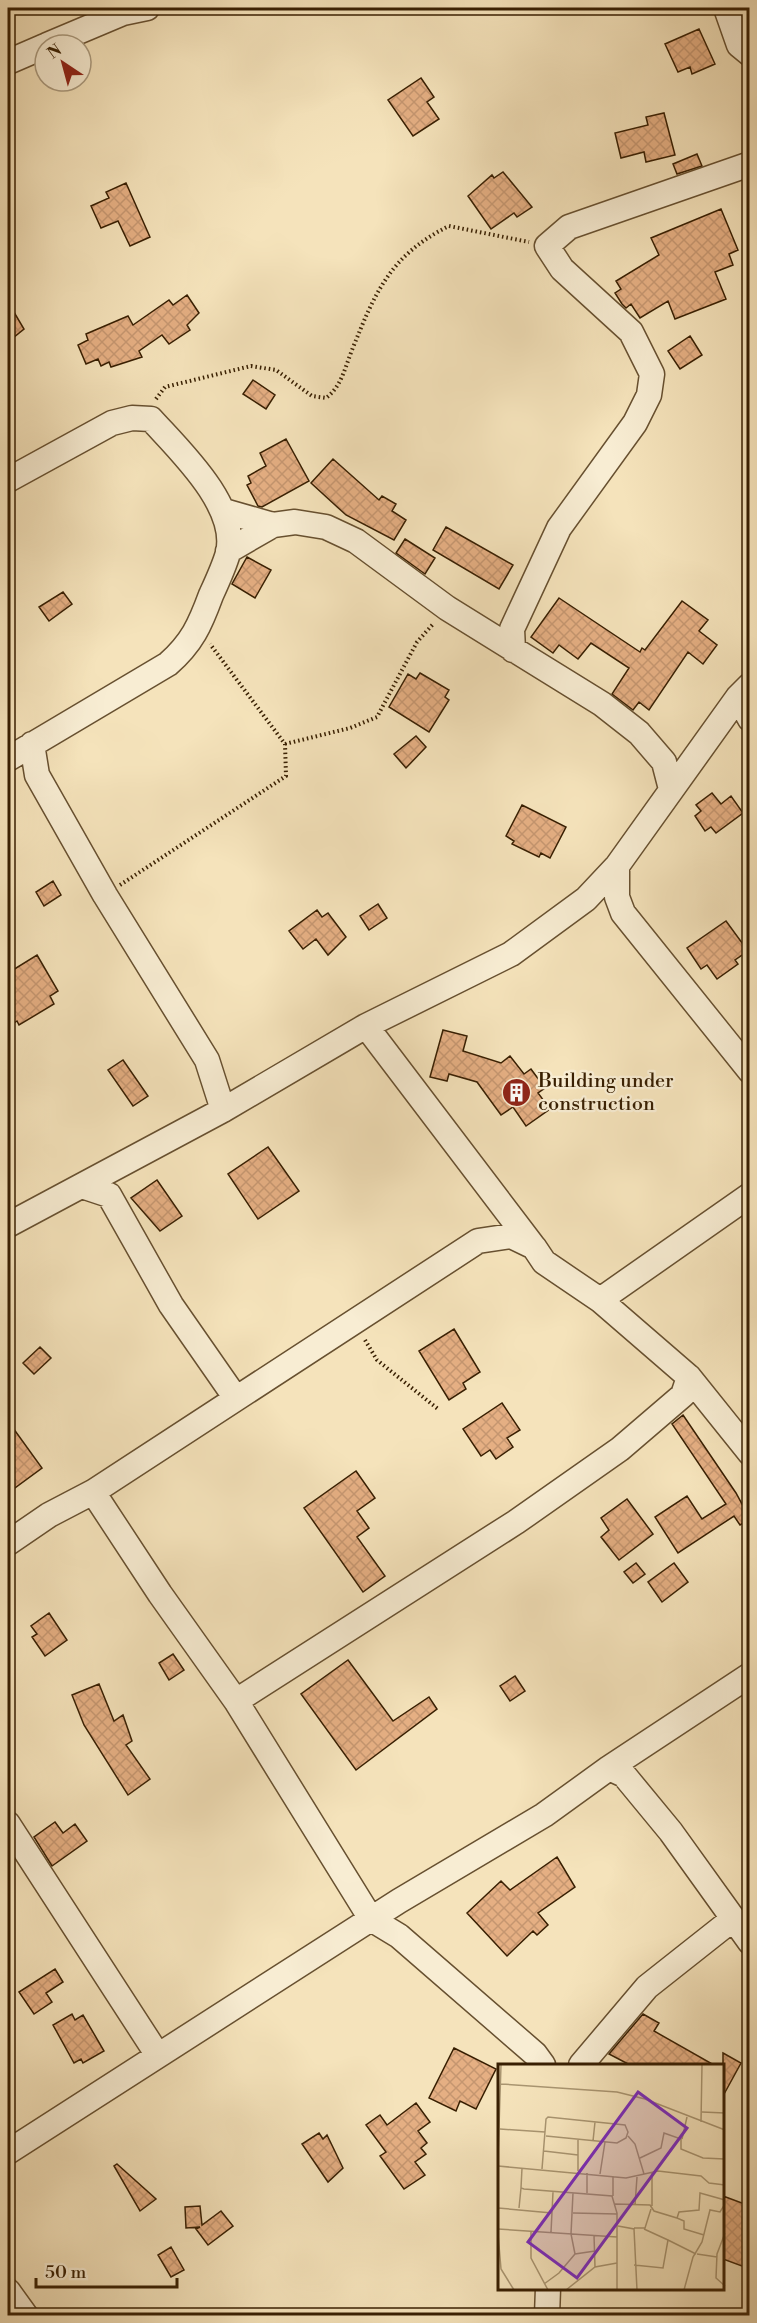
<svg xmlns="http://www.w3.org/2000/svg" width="757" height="2323" viewBox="0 0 757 2323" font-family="'Libre Bodoni',serif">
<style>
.building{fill:url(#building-cross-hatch);stroke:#381f02;stroke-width:1.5}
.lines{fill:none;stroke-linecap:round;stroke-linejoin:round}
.minor-casing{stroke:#675030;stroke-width:27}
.path{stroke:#381f02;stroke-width:4;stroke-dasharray:1.5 3;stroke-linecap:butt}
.minor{stroke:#f8edd3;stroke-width:24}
.labels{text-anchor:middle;stroke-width:4.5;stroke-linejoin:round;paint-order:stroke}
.poi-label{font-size:20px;fill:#381f02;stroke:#f8edd3;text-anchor:start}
.inset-road{fill:none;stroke:#a99571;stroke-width:1.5}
.view{fill:#7b2cbf;fill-opacity:0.15;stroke:#7b2cbf;stroke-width:3}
.inset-edge{fill:none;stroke:#381f02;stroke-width:3}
</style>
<defs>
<pattern id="building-cross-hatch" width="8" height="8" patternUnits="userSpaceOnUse" patternTransform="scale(1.5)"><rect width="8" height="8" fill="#e5af83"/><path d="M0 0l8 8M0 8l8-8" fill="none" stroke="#c59670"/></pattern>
</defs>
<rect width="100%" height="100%" fill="#f5e3bb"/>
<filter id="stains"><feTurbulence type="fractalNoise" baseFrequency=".00333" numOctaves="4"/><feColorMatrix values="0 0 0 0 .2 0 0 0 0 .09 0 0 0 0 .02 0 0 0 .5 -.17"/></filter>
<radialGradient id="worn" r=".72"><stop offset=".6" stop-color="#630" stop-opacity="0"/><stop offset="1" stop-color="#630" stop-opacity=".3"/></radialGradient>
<path class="building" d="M699,29L715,64L692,74L690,67L678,72L665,44Z
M421,78L434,97L427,102L439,119L413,136L388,100Z
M664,113L675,155L646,162L644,152L621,158L615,133L648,125L646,117Z
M697,154L702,166L677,174L673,164Z
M503,172L532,207L517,217L514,213L491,229L468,196L492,175L494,178Z
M126,183L150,237L130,246L118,221L101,228L91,206L109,198L106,192Z
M721,209L738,250L729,254L733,265L715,272L726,299L675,319L668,301L640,318L631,304L626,308L622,304L615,293L621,289L616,281L659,255L651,238Z
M187,295L199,313L187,325L190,330L169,344L162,335L139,351L142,357L111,367L109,362L101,366L98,359L86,364L78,345L88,340L86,334L128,316L133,325L169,300L173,305Z
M8,302L24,329L8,342Z
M690,336L702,355L680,369L668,351Z
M253,380L275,395L266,409L243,394Z
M286,439L309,481L262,507L258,506L247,485L251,483L248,476L266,466L260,453Z
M333,459L379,500L382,496L396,504L392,511L406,520L394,540L346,515L311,483Z
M446,527L513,565L499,589L433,550Z
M405,539L435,558L425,574L396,553Z
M247,557L271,570L255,598L232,584Z
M63,592L72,604L49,621L39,607Z
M559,598L640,652L642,648L645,650L682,601L708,620L699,631L717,645L703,664L688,652L649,710L639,702L633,710L612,694L629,668L591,643L578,659L559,645L553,653L531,637Z
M420,673L449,690L445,697L449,700L429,732L389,707L408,674L416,679Z
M416,736L426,747L406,768L394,754Z
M712,793L721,804L731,796L743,813L716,833L711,827L705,831L695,816L701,811L696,805Z
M522,805L566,827L550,858L541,853L539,857L512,844L514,841L506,836Z
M53,881L61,895L44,906L36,892Z
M378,904L387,918L369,930L360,916Z
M317,910L322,917L328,913L346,937L328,955L316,939L303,949L289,931Z
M726,921L748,951L735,960L738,964L717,979L707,965L701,969L687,948Z
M37,955L58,991L50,996L54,1004L19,1025L17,1021L8,1027V973Z
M443,1030L467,1036L463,1051L501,1063L510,1056L524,1074L531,1069L545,1088L538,1093L550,1109L526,1126L513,1107L501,1115L477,1082L449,1074L447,1081L430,1077Z
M123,1060L148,1096L133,1106L108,1070Z
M268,1147L299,1191L258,1219L228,1174Z
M157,1180L182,1216L160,1231L131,1198Z
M454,1329L480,1372L463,1383L466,1389L449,1400L419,1351Z
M40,1347L51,1358L34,1374L23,1363Z
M502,1403L520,1430L507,1438L513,1447L496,1459L490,1450L481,1456L463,1429Z
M683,1415L736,1493L750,1519L740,1525L734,1516L678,1553L655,1517L687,1496L702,1519L726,1504L672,1424Z
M8,1421L42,1468L8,1493Z
M356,1471L375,1498L357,1511L369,1528L357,1537L385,1576L363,1592L304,1508Z
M627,1499L653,1534L619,1560L601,1537L609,1530L601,1518Z
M636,1563L645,1574L633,1583L624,1572Z
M674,1563L688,1582L662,1602L648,1582Z
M49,1613L67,1640L45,1656L32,1637L37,1634L31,1626Z
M173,1654L184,1670L169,1680L159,1663Z
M348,1660L393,1721L429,1697L437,1709L356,1770L301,1694Z
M515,1676L525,1691L510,1701L500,1686Z
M99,1684L114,1721L123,1715L132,1741L126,1745L150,1779L128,1795L84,1725L72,1695Z
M55,1822L63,1833L75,1824L87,1841L52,1866L34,1837Z
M557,1857L575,1887L538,1913L548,1925L537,1935L533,1931L507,1956L467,1913L501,1881L510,1890Z
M55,1969L63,1982L46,1993L52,2002L34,2014L19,1992Z
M72,2014L75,2020L83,2015L104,2051L83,2063L81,2059L74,2063L53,2025Z
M643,2014L659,2023L654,2031L714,2065H630L609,2054Z
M454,2048L496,2069L476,2109L460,2101L456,2111L429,2098Z
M723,2053L741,2063L723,2096Z
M416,2103L430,2122L418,2131L427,2143L421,2148L426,2154L415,2162L425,2175L404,2189L380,2156L386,2152L366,2125L380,2115L387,2125Z
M319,2133L323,2139L327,2135L343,2168L328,2182L302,2144Z
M117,2164L156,2199L140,2211L114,2166Z
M723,2196L750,2206V2269L723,2259Z
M200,2206L202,2225L221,2211L233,2226L208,2245L196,2229L200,2227L186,2228L185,2207Z
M171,2247L184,2270L171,2277L158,2255Z"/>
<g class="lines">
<defs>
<path id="minor" d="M726,8L739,45L750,54
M47,45L123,13L147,8
M8,62L45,46
M8,480L112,423L132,418L151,419C179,450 239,506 228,553C224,567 217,582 211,595C200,625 192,643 168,664L8,759
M224,511L273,525L295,522L326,527L356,541L447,608L602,704L639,733L664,762L671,789
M228,551L273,525
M513,650L512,629L559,528L635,423L649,395L652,374L631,332L562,269L547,246L569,227L750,164
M738,697L750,719
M32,744L37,775L105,895L207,1060L223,1110
M617,866V897L623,913L750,1071
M366,1026L533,1246
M82,1186L109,1195L171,1305L235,1397
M8,1225L223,1110L366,1026L511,954L586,899L617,866L738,697L750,685
M600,1300L750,1195
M93,1492L160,1594L236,1701L371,1919L399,1936L535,2054L543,2065
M8,1543L49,1515L93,1492L478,1241L511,1236L534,1247L544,1262L600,1300L689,1377L750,1453
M236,1701L516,1522L620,1449L683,1395L689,1377
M609,1768L624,1775L671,1832L750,1942
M8,1824L157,2054
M581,2065L647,1987L733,1919
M8,2152L399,1901L544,1815L609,1768L750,1675
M8,2291L26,2316
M547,2316L548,2288"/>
</defs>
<use href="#minor" class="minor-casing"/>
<path class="path" d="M156,399L165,387L251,366L276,370L312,396L326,398C341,387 345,368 352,350C375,293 390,255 449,226L529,242
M285,744L350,728L377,717L417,642L434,623
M120,885L286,776L285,744L210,644
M365,1340L377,1360L438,1409"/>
<use href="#minor" class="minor"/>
</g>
<defs>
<symbol id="building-disc" viewBox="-11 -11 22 22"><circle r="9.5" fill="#8f2418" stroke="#f8edd3"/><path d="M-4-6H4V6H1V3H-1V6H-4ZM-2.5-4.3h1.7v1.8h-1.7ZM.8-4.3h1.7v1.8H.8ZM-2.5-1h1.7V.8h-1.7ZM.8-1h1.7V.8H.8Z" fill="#fff"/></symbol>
</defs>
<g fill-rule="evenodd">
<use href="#building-disc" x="500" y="1076" width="33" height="33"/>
</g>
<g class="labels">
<g class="poi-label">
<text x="538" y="1087">Building under<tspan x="538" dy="23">construction</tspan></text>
</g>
</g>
<g transform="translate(498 2064)">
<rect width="226" height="226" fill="#f5e3bb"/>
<path class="inset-road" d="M3,20L119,28L147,35L227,66M204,48L227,49M203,58L204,1M2,65L47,68M130,72L137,80L146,110M80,75V107M184,75L189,53M95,77L97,58M46,87L80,91M0,94L3,1M142,94L163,84L166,69L183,75V85L205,94L227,95M0,102L128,114L160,107L203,112L211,119L227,121M24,104L23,124L26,125L114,132L119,149V226M44,105L48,55L50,53L127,61L130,68L128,74L119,79L48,72M102,110L107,78M115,112V132M75,129L73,170L77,190M89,129V109M117,140L152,141L156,147L179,154L181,148L201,146L202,129L227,136M137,141L139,113M154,142V108M0,144L54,149M21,144L23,124M75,149L119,150M179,154L186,157V165L206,171M120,162L136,165L139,226M136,164H147L153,145M0,165L119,173M33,167V194L50,226M53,168L55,128M227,169L219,190L218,214L227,222M0,170L3,205L16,226M96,171L97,203M170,176L198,190M199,190L219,193M136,201L165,204L170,176L146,165M46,220L61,209L77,190L97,187M68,226L97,203L119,199M186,226L195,193L204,178L212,146L222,148L227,140"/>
<path class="view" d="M140,28L189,64L79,214L30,178Z"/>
<rect width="226" height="226" class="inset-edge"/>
</g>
<rect width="757" height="2323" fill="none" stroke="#f5e3bb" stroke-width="30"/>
<rect x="9" y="9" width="739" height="2305" fill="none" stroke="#381f02" stroke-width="3"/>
<rect x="15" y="15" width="727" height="2293" fill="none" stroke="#381f02" stroke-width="1.5"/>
<g transform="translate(63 63) rotate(324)"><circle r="28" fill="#f8edd3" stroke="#ab9b7f" stroke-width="1.5"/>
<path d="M0-4.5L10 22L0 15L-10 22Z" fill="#8f2418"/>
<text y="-9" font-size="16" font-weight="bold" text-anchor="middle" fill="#381f02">N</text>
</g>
<path d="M36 2278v9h141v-9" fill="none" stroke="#381f02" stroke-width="3"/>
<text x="45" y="2278" font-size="18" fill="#381f02" stroke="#f8edd3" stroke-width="4.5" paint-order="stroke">50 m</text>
<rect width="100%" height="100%" filter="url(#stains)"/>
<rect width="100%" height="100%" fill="url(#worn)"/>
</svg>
